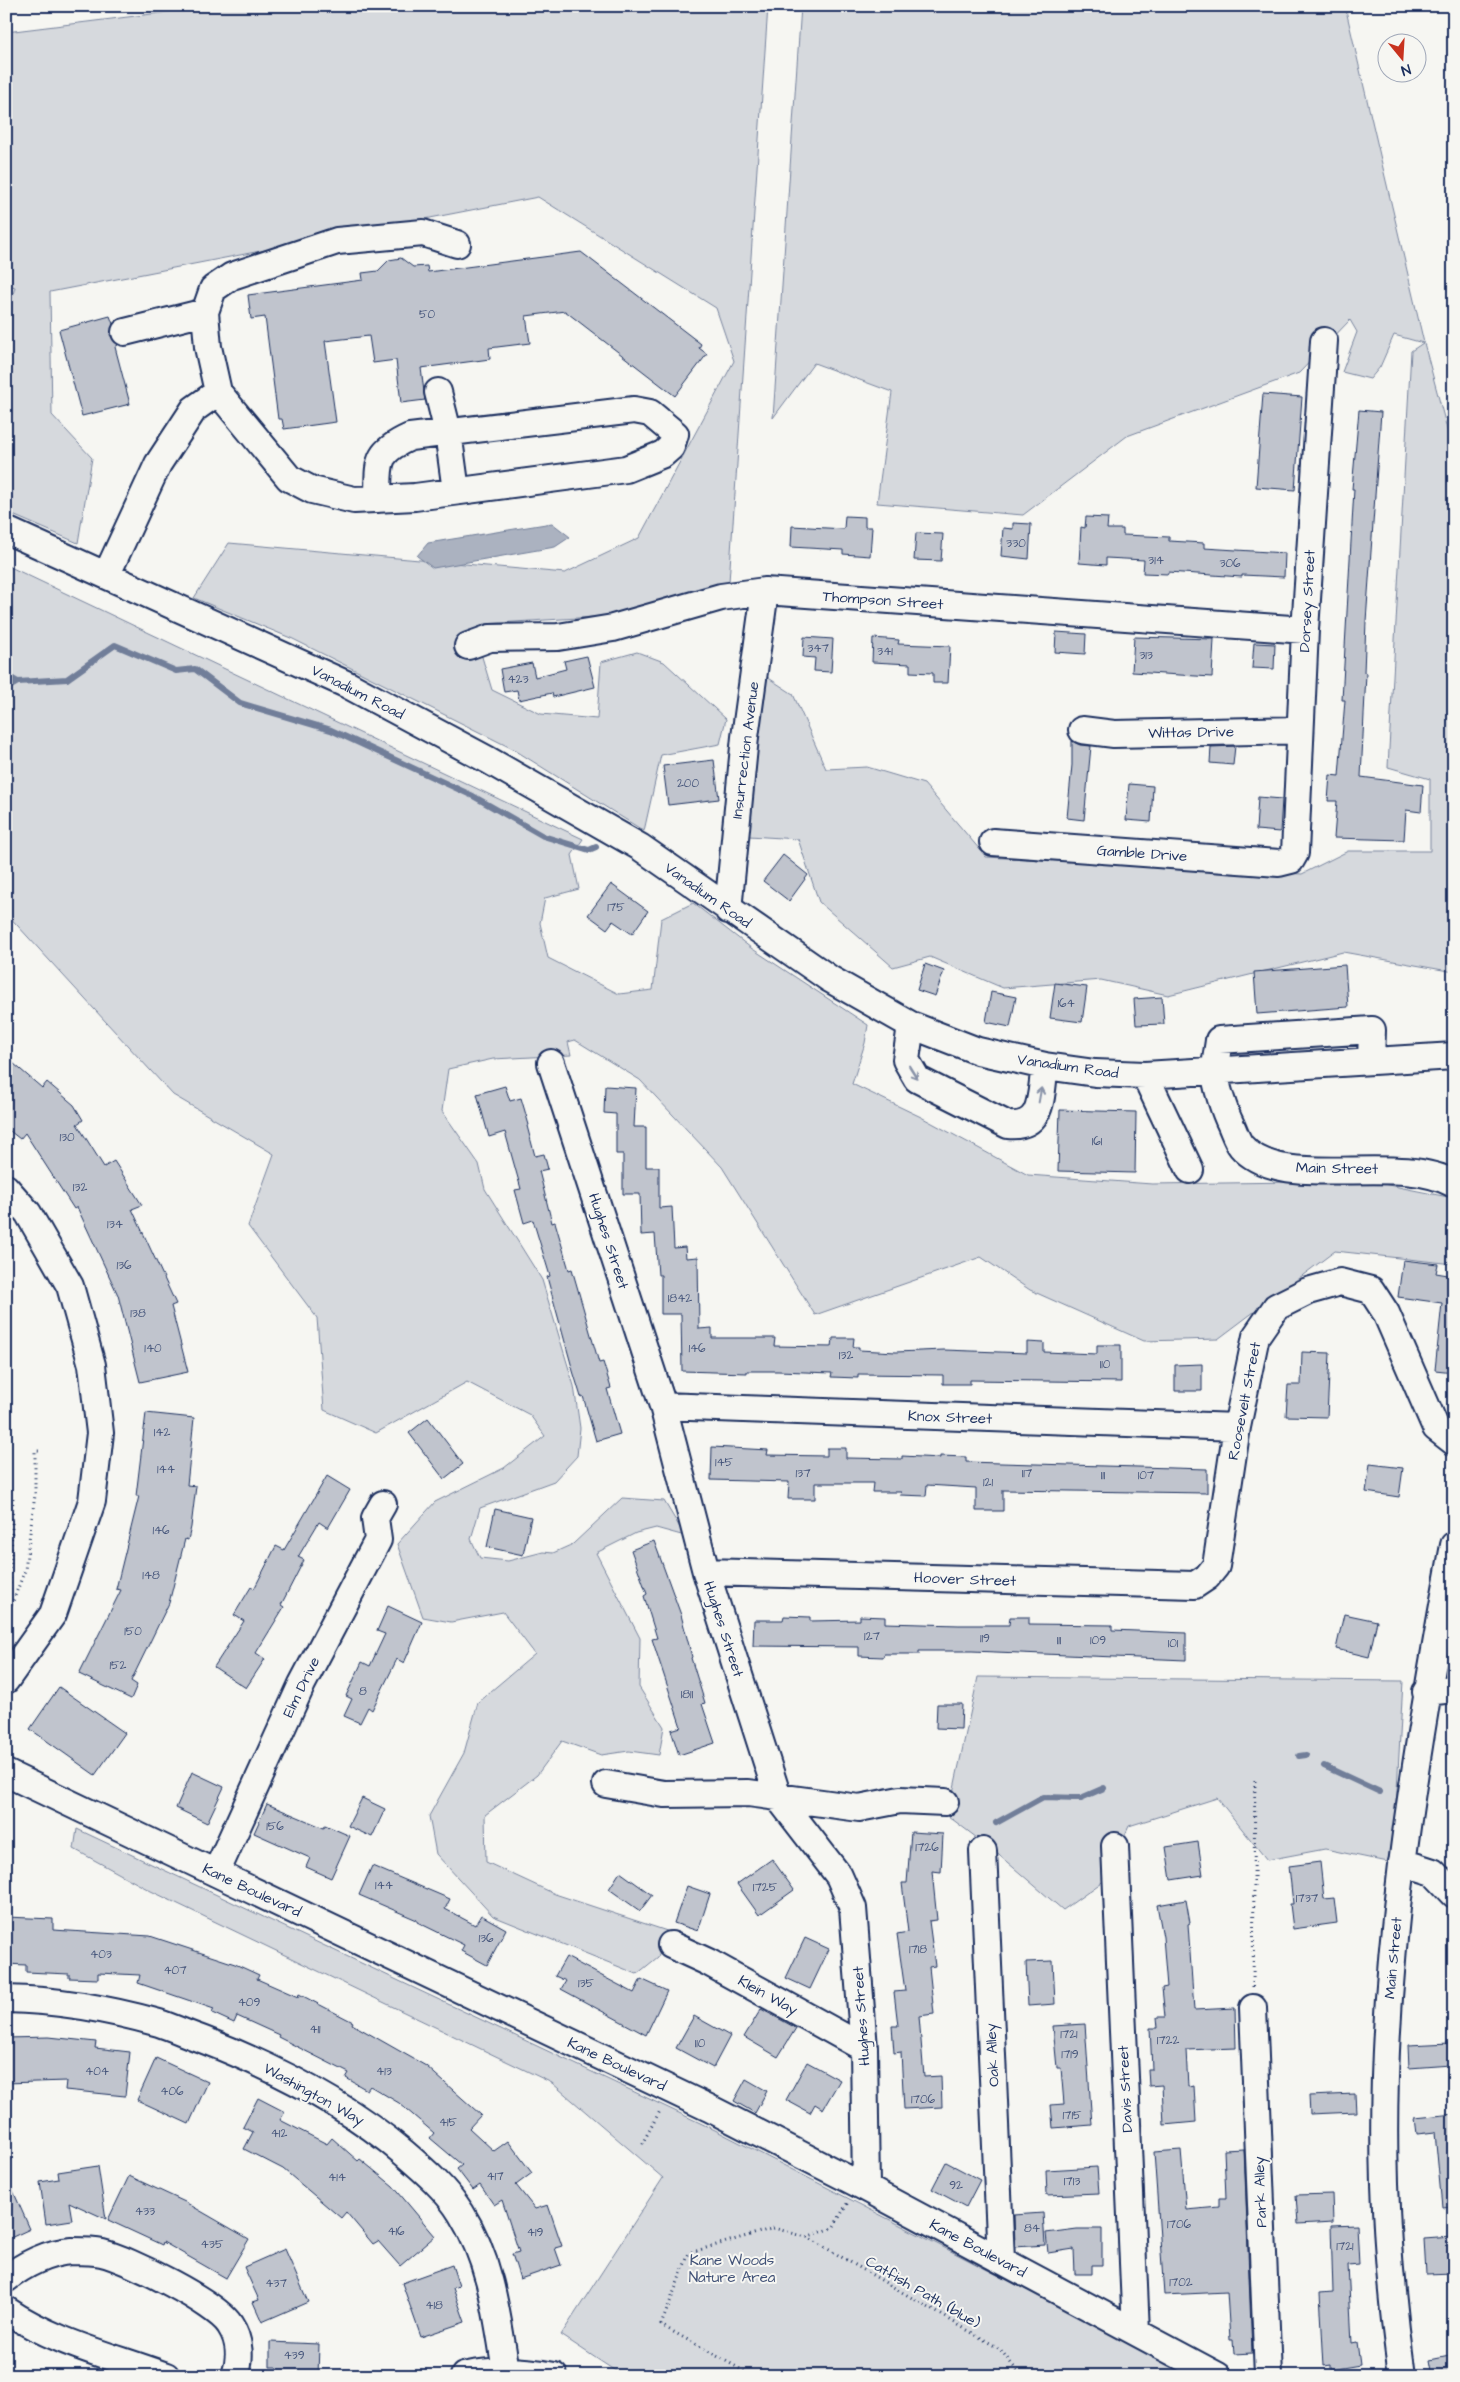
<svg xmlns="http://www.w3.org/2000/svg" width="1460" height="2382" viewBox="0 0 1460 2382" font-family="'Architects Daughter',sans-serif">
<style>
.green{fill:#d6d9dd;stroke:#78849e}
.water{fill:#abb2c0;stroke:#717e99}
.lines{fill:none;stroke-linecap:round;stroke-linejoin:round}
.stream{stroke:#717e99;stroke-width:6}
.building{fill:#c0c4cd;stroke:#1b2f5e}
.minor-casing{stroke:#1b2f5e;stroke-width:30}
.path{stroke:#1b2f5e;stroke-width:3;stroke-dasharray:1 4;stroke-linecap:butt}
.minor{stroke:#f6f6f2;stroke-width:26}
.oneway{stroke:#8892a8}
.labels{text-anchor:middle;stroke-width:4;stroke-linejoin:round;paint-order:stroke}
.number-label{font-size:12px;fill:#44547a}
.street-label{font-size:15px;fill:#1b2f5e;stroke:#f6f6f2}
.park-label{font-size:15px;fill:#405177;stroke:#f6f6f2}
</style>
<rect width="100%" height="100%" fill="#f6f6f2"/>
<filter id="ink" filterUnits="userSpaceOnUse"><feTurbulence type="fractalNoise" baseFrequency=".02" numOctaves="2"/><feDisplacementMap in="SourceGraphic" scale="10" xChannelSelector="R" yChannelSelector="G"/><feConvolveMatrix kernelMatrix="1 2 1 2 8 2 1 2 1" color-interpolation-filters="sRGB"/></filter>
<g filter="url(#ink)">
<path class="green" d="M217,6H768L729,582L609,616L483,624L476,637L492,690L541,714L597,719L601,662L637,652L664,662L726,719L720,744L661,755L644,831L513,749L293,639L194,598L229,543L565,573L639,538L734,361L716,308L538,197L50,292L52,415L92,458L78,543L6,512V320L15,287L6,284V32Z
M801,6H1345L1424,343L1451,444L1454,641V972L1343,952L1168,995L1101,980L1003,988L930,957L893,967L819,902L798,839L749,836L764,675L793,694L826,769L867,767L924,784L986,857L1302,874L1348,851H1430V779L1388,767L1411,351L1423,343L1394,335L1380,367L1370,379L1342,372L1357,332L1350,320L1299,373L1127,436L1023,515L877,503L892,392L814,363L773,418Z
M6,565L583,839L572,855L579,889L545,898L540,923L548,958L619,994L653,990L661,919L693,903L751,948L868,1025L865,1043L852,1084L921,1117L1028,1175L1152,1184L1368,1181L1453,1198L1454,1264L1335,1251L1218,1339L1144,1341L1030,1290L981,1257L815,1315L722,1167L640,1080L575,1040L568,1042L571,1055L493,1059L448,1069L442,1111L479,1164L485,1189L542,1280L574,1386L580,1428L577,1456L554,1481L480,1508L471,1539L480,1558L508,1561L543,1552L553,1553L573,1544L622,1498L664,1501L685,1536L656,1528L636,1533L596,1553L640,1638L639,1687L664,1727L659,1755L629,1751L601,1755L562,1741L537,1775L485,1815L486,1862L555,1894L670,1932L658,1957L637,1974L493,1916L436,1854L429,1816L464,1753L478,1702L535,1654L503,1612L451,1622L423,1617L397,1544L435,1502L504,1468L545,1436L530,1415L467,1382L376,1433L324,1410L317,1318L248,1226L274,1154L173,1095L6,913Z
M978,1677L1403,1681L1393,1863L1325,1849L1267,1860L1217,1798L1129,1826L1105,1880L1063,1910L993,1850L948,1816Z
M77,1829L715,2130L1194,2376H623L561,2335L663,2178L552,2083L151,1891L74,1849Z"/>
<path class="water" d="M552,523L570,537L555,547L433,568L417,556L428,543Z"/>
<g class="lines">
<path class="stream" d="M6,675L18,682
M6,689L18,682L67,679L115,645L176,671L195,669L240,703L331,730L473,796L543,836L589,850L596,847
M1299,1756L1306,1755
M1324,1766L1380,1792
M996,1823L1043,1797L1081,1798L1104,1788"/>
</g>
<path class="building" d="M581,252L701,344L699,348L707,354L675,396L565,311L526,316L530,343L489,348L490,359L421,368L425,400L401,403L396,360L373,363L369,336L325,341L336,422L284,429L282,419H278L265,317L251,319L248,295L363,280L362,273L378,271L389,260L401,258L413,267L427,266L428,272Z
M110,316L113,324L110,335L118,345L115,347L130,404L82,416L59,330Z
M1263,394L1302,397L1295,490L1256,487Z
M1359,410L1381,412L1366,621L1364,672L1366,673L1361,777L1423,785L1421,812L1406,810L1404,840L1334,838L1337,801H1328L1330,775L1339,776L1345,700H1342L1354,489H1352Z
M845,516L865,517V527H872L870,556L843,554V550L791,547L792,526L844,529Z
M1086,517L1108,518L1107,529H1123V535L1169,537V541L1204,543V548L1285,553L1284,577L1242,575V577L1168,572V574L1143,573L1144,560L1106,558V565L1079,563L1081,527L1085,528Z
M1013,523L1031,524L1029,559L1001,556L1003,528L1013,529Z
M916,533L943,534L941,561L914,560Z
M1056,632L1086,634L1085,654L1055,652Z
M804,637L833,639L831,672L814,671L815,658L803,657Z
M1134,637L1214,639L1212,677L1132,672Z
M873,638L899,640L898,644L950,646L948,683H933V673L910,672V664L872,662Z
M1254,643L1275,644L1274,669L1252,668Z
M587,656L595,687L553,697L552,693L519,700L517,690L504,692L500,669L532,663L535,677L566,669L564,661Z
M1072,741L1080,745L1091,746L1084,820L1067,818L1072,765Z
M1235,746L1233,765L1210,763L1211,747Z
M714,760L719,799L668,805L663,766Z
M1129,784L1153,786L1151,822L1126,820Z
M1258,797L1282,799L1280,832L1256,830Z
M783,855L808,875L789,901L763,881Z
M611,884L648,911L632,934L613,921L607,929L588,915Z
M925,964L944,971L935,996L917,990Z
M1345,965L1348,1007L1257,1014L1254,972Z
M1055,983L1087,987L1082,1022L1050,1018Z
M991,992L1016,997L1010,1027L986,1022Z
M1162,997L1164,1024L1136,1025L1134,999Z
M6,1057L42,1088L47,1082L74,1105L83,1120L77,1124L104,1167L114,1161L142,1205L132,1209L176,1304L171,1306L188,1372L140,1382L118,1295L77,1207L74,1209L25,1133L20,1139L6,1128Z
M505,1086L510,1101L521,1098L529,1125L527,1126L535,1156L544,1154L548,1169L539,1171L552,1223L555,1222L569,1270L572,1269L599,1363L603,1362L611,1388L607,1389L620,1434L596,1441L583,1396L581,1397L573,1371L547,1277L550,1276L533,1220L524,1223L515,1190L521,1189L505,1132L489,1137L477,1094Z
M605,1086L636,1088L634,1127H646V1167H659V1208L672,1207L674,1248L685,1247L686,1258L698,1257L699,1329L712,1328V1338H775L774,1346L832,1347L833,1338H854L853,1347H859V1350L896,1352L944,1350L1027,1353V1342L1044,1343V1352L1097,1354V1345H1121V1382L970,1380V1384H943V1375L858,1374V1378L831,1377L832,1373L778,1371H747V1373L682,1371L681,1314H661V1275H658L655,1234L641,1235L640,1194H623V1154H616V1114L604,1113Z
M1060,1110L1136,1112L1135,1173L1058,1171Z
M1403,1260L1438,1264L1436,1273L1454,1276V1372L1435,1370L1442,1303L1398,1297Z
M1302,1352L1330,1353L1327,1417L1286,1416L1288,1385H1301Z
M1202,1364V1391H1175V1365Z
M146,1413L194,1418L187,1485L196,1486L191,1527L188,1540L185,1539L169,1603L131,1681L137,1685L131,1699L79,1674L121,1590L116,1589L139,1496H136Z
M428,1418L463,1464L444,1479L409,1433Z
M712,1447L768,1450L767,1455L827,1456V1448H846V1458L902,1459V1456L940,1458V1456L966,1457V1462L1207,1469V1493L1003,1490V1511H976V1488L927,1485L926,1496L900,1495L901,1492H872L873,1483H815V1499H788L789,1482L711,1480Z
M1370,1464L1403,1468L1399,1497L1366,1492Z
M327,1476L350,1490L328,1528L319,1522L298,1557L304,1560L281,1605L284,1607L256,1653L265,1659L246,1688L214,1667L244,1621L234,1615L251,1587L254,1589L276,1546L284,1550Z
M495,1509L531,1517L523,1555L487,1547Z
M654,1541L681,1615L692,1657L691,1658L705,1703L702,1704L715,1743L679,1755L671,1730L681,1727L652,1639L657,1638L644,1596L647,1594L631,1550Z
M388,1606L422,1622L404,1663L397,1659L372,1710L368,1707L360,1723L344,1716L352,1699L346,1696L362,1662L370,1666L385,1634L377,1631Z
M1344,1614L1377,1621L1369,1657L1336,1649Z
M784,1616L810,1617V1621L860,1620V1616L885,1617V1623L959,1625H1009L1010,1617H1029V1624L1112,1625V1630L1186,1633V1660L972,1651H919V1654H884L883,1657L859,1656V1647L753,1646L754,1620H783Z
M59,1687L125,1733L95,1775L30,1729Z
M937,1704H962L961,1729L936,1728Z
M192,1772L224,1787L207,1823L176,1808Z
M362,1798L385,1809L372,1837L348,1826Z
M267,1804L324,1828L325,1825L350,1836L331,1878L306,1867L310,1858L254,1833Z
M911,1832L943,1834L941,1872L932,1871L937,1920L929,1921L935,1966L929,1967L934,2014L919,2016L924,2077L941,2076L942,2107L904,2109L901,2052L894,2053L892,2026H898L894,1992L905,1991L897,1934L908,1932L902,1883H907Z
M1198,1842L1203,1875L1171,1880L1166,1847Z
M772,1859L794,1890L759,1915L737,1884Z
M1320,1862L1324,1899L1334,1898L1337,1923L1293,1929L1290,1904H1293L1289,1866Z
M372,1866L450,1899L445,1909L475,1925L481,1915L506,1929L487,1965L461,1951L464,1945L417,1922V1920L359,1895Z
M620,1872L652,1895L640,1911L609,1889Z
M687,1886L710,1894L698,1931L674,1923Z
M1186,1900L1190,1923L1188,1924L1194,2010L1235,2008L1236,2048L1186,2050L1188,2087L1194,2086L1196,2122L1164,2125L1162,2085L1149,2086L1148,2069H1152L1150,2028H1158L1157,2017H1165L1162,1988L1167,1987L1163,1937L1157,1905Z
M6,1917L53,1919V1930L150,1936L235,1964L259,1975L257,1979L298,1997L299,1994L353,2022L352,2024L426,2066L481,2115L469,2128L494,2151L508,2141L532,2173L516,2185L535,2209L548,2205L562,2246L555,2248L561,2265L520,2279L512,2254L519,2252L502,2200L494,2205L480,2185L473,2190L457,2169L462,2165L430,2138L434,2133L399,2103L370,2086L367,2090L346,2078L349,2073L278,2037L279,2035L237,2016L234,2023L212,2013L214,2009L138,1983L140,1975L98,1973V1979L69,1978V1974L26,1972V1965L6,1964Z
M805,1938L829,1949L810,1989L786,1978Z
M566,1957L634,1993L641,1979L667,1991L646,2035L561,1989L566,1981L555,1976Z
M1053,1961L1055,2004L1028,2006L1026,1962Z
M761,2009L796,2028L778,2057L744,2037Z
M694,2016L730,2036L713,2068L676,2048Z
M1085,2024L1092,2125L1053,2128L1051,2105L1064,2104L1061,2068H1057L1053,2026Z
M49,2037L96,2042L95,2048L130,2052L125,2096L65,2090L66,2081L6,2083V2038Z
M1450,2043L1451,2065L1409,2068L1408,2045Z
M156,2058L208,2082L189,2124L137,2100Z
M807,2062L840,2080L823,2109L815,2104L810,2113L786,2100Z
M746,2079L767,2091L755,2113L734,2101Z
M1355,2094L1356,2112L1310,2114L1309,2096Z
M258,2098L285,2112L280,2120L327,2144L332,2138L358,2161L360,2159L393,2186L435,2236L400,2266L378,2241L373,2244L346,2212L341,2218L283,2169L244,2149L253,2132L243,2127Z
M1454,2114V2206L1442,2207L1435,2132L1417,2134L1415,2118Z
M1244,2149L1252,2353L1234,2354L1233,2340H1230L1227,2292L1164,2295L1154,2152L1181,2150L1186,2210L1219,2207V2198H1226L1224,2150Z
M946,2162L980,2180L966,2207L932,2189Z
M98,2166L106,2219L69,2202L72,2220L46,2224L40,2182L59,2179L58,2172Z
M1097,2167L1099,2193L1047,2195L1046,2170Z
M6,2175L30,2229L6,2240Z
M129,2176L185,2202L249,2239L226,2278L163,2242L162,2245L108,2220Z
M1332,2194L1333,2222L1298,2224L1296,2195Z
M1043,2213L1045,2245L1015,2247L1014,2215Z
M1357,2225L1359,2265L1348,2266L1352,2343L1357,2342L1360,2365L1330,2370V2365L1324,2366L1320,2293L1333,2292L1331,2226Z
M1077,2229H1102V2265H1092V2274H1075L1074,2249L1048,2253L1046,2233Z
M1452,2237L1454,2273L1426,2274L1424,2239Z
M285,2249L308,2302L262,2322L253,2302L259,2300L244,2267Z
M452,2265L459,2286L453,2288L465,2322L421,2337L402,2283Z
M270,2342L319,2344L318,2376H277V2367H270Z
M1454,2355V2376H1433L1430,2360Z"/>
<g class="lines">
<defs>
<path id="minor" d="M125,332L205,312
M438,392L448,432L456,491
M378,499C379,463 374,453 410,437L634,410L650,413L675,434L671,447L663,454L626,469L415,497L354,500L312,490L289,478L218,392L208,347L205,312L213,289L232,276L337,241L423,233L457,244
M6,530L348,685L488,760L640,847L830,979L911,1025L978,1051L1045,1066L1095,1073L1145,1075L1454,1056
M107,574L158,464L194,409L218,392
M468,646L490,638L558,637L613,628L721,597L765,591L1305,630
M1082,730L1114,734L1300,730
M993,842L1279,863L1291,860L1295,853L1305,630L1324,341
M728,910L745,737L765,591
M911,1025L906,1060L917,1079L1008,1125C1045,1128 1040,1094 1045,1066
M1371,1061L1372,1030L1219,1040C1218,1050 1215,1061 1215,1071C1215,1084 1225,1113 1231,1125C1234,1132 1237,1141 1241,1146C1282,1194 1396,1151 1454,1184
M551,1063L663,1406L706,1572L778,1797L839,1876L853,1908L864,2048L866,2188
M1145,1075L1190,1170
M6,1188L28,1213L70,1286L92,1365L100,1433L92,1501L53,1614L6,1680
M663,1406L1237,1427
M706,1572L1195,1585L1207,1577L1216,1566L1237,1427L1256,1336L1276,1307L1308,1291L1340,1282L1371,1290L1386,1313L1436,1428L1454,1442
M1426,1692L1454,1689
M6,1773L709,2108L866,2188L1218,2376
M606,1784L664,1794L748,1793L859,1808L900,1800L945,1802
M1115,1846L1136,2332
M983,1851L1001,2260
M1402,1862L1433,1872L1454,1894
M216,1873L302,1684L378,1540L375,1518L383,1504
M671,1945L708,1962L864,2048
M6,1999C58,2000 109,2009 159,2023C174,2028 189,2035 204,2040C276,2068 345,2103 404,2153C425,2171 446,2189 461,2213C491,2261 497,2315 506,2371
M1253,2008L1268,2376
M6,2279C23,2265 49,2252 72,2251C81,2251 93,2251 102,2253C128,2259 217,2303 230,2325C240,2340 241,2359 235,2376
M6,2310C55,2343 112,2356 166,2376
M464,2376C495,2369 523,2370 554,2376
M1402,2376C1393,2312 1387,2248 1385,2183C1378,1969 1415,1755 1454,1545"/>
</defs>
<use href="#minor" class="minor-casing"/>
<path class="path" d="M9,1609L13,1496
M6,1619L25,1570L35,1495V1451H41
M1253,1987L1255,1777
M642,2144L661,2109
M807,2237L1000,2349L1021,2376
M753,2376L661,2325L689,2253L774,2228L806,2237L833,2228L848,2202"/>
<use href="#minor" class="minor"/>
</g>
<defs><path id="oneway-shaft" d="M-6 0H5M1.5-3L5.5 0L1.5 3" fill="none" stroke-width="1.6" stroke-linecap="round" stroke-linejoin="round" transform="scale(1.25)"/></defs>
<g class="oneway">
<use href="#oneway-shaft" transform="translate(913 1072) rotate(58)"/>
<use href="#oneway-shaft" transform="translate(1040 1095) rotate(-80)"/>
</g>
</g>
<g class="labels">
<g class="number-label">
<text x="427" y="318">50</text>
<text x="1016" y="547">330</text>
<text x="1156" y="564">314</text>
<text x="1230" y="567">306</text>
<text x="818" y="652">347</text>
<text x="885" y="655">341</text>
<text x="1146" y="659">313</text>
<text x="518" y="683">423</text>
<text x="688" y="787">200</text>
<text x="616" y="911">175</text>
<text x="1066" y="1007">164</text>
<text x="67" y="1141">130</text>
<text x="1097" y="1145">161</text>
<text x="80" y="1191">132</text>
<text x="115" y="1228">134</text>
<text x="124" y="1269">136</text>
<text x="680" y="1302">1842</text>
<text x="138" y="1317">138</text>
<text x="153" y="1352">140</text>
<text x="697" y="1352">146</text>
<text x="846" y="1359">132</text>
<text x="1105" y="1368">110</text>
<text x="162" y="1436">142</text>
<text x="724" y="1466">145</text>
<text x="166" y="1473">144</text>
<text x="803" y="1477">137</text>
<text x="1027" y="1477">117</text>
<text x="1103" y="1479">111</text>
<text x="1146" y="1479">107</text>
<text x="988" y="1486">121</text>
<text x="161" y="1534">146</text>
<text x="151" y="1579">148</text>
<text x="133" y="1635">150</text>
<text x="872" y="1640">127</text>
<text x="985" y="1642">119</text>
<text x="1059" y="1644">111</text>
<text x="1098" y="1644">109</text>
<text x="1173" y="1647">101</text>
<text x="118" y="1669">152</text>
<text x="363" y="1695">8</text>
<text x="687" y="1698">1811</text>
<text x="275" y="1830">156</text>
<text x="927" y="1851">1726</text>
<text x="384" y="1889">144</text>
<text x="765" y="1891">1725</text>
<text x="1307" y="1902">1737</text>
<text x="486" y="1942">136</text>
<text x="918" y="1953">1718</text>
<text x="101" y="1958">403</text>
<text x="175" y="1974">407</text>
<text x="586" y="1987">135</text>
<text x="249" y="2006">409</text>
<text x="315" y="2033">411</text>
<text x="1069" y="2038">1721</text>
<text x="1168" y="2044">1722</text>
<text x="700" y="2047">110</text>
<text x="1070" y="2058">1719</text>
<text x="97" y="2075">404</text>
<text x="384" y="2075">413</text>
<text x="172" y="2095">406</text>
<text x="923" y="2103">1706</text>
<text x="1072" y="2119">1715</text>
<text x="448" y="2126">415</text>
<text x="279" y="2137">412</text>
<text x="495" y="2180">417</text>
<text x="337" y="2181">414</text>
<text x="1072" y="2185">1713</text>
<text x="956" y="2189">92</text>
<text x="145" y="2215">433</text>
<text x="1179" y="2228">1706</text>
<text x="1032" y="2232">84</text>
<text x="396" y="2235">416</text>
<text x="535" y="2236">419</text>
<text x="212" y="2248">435</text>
<text x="1345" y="2250">1721</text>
<text x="1181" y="2286">1702</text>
<text x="276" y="2287">437</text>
<text x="434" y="2309">418</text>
<text x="294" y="2359">439</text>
</g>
<g class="street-label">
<text transform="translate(883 600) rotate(4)" y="5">Thompson Street</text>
<text transform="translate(1307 601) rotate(-87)" y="5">Dorsey Street</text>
<text transform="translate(358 692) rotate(27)" y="5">Vanadium Road</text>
<text transform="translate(1191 732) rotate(-1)" y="5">Wittas Drive</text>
<text transform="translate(745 750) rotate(-83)" y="5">Insurrection Avenue</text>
<text transform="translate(1142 853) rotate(4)" y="5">Gamble Drive</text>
<text transform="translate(708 895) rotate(35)" y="5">Vanadium Road</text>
<text transform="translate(1068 1066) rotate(8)" y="5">Vanadium Road</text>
<text transform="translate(1337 1168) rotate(1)" y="5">Main Street</text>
<text transform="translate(609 1241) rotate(72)" y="5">Hughes Street</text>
<text transform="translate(1244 1401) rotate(-79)" y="5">Roosevelt Street</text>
<text transform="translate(950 1417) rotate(2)" y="5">Knox Street</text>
<text transform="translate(965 1579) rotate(2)" y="5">Hoover Street</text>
<text transform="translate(724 1629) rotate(72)" y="5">Hughes Street</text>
<text transform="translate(301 1687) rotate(-64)" y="5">Elm Drive</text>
<text transform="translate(252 1890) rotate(25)" y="5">Kane Boulevard</text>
<text transform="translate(1393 1958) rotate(-85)" y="5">Main Street</text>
<text transform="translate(768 1995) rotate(29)" y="5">Klein Way</text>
<text transform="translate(861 2016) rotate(-94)" y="5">Hughes Street</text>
<text transform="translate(992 2055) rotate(-93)" y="5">Oak Alley</text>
<text transform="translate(617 2064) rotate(25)" y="5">Kane Boulevard</text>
<text transform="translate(1125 2089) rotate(-93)" y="5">Davis Street</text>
<text transform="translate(314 2094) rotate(29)" y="5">Washington Way</text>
<text transform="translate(1260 2192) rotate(-92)" y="5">Park Alley</text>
<text transform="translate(978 2248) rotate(28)" y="5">Kane Boulevard</text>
<text transform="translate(923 2292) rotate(30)" y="5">Catfish Path (blue)</text>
</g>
<g class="park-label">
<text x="732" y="2265">Kane Woods<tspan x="732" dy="17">Nature Area</tspan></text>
</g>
</g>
<rect width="1460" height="2382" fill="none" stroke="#f6f6f2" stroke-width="25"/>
<rect x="12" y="12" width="1435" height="2357" fill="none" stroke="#1b2f5e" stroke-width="2" filter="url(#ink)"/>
<g transform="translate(1402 58) rotate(162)"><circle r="24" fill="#f6f6f2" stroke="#9ea6b7"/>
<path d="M0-4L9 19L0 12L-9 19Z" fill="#c8321e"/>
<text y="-8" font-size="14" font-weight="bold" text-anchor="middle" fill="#1b2f5e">N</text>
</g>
</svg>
